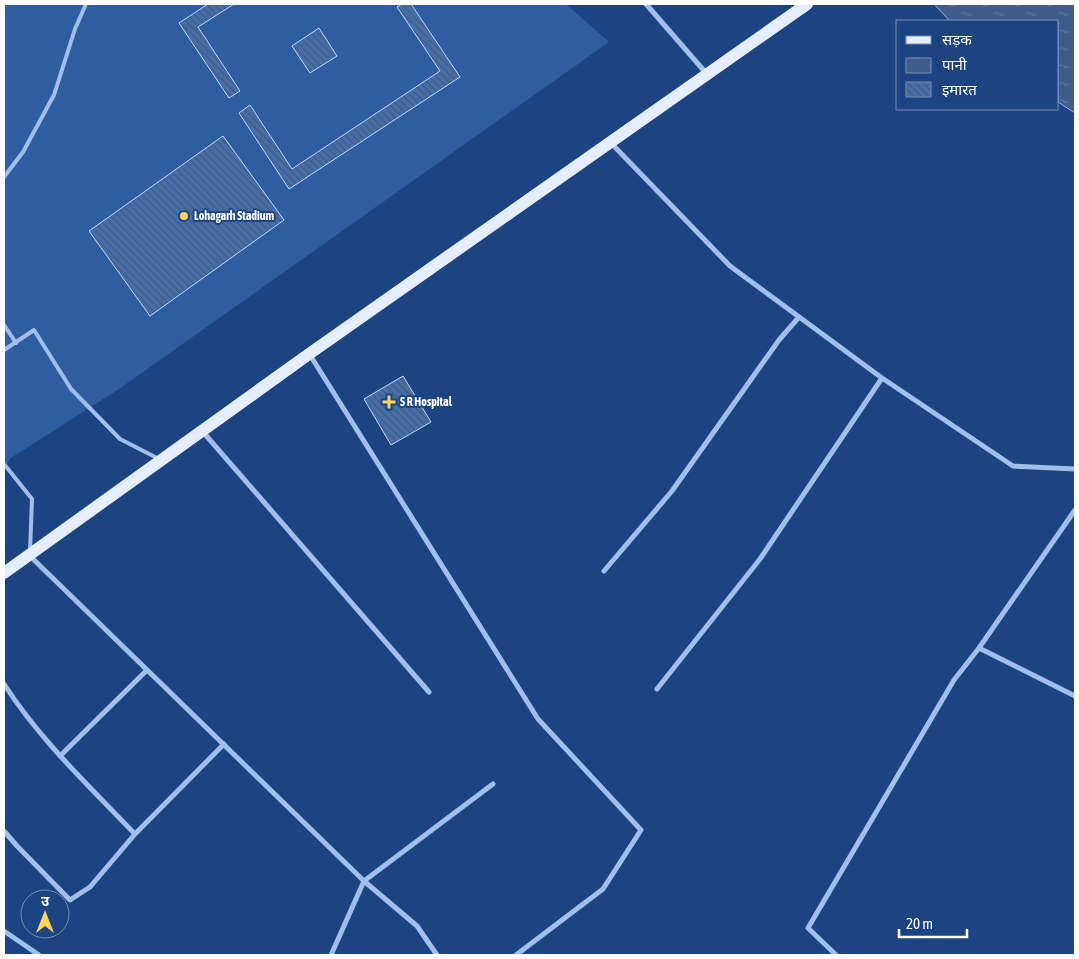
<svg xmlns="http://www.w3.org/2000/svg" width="1079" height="959" viewBox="0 0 1079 959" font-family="'Asap Condensed','Noto Sans Devanagari',sans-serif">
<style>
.pitch{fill:#2f5da1}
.water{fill:url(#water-ripples);stroke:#94b9ec}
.building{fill:url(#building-back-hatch);stroke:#c6daf7}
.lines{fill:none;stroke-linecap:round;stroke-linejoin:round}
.service{stroke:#a1bfea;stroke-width:4}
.minor{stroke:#a1bfea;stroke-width:5}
.primary{stroke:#e5eefe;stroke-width:12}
.poi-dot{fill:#fad45f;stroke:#1c4482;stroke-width:2}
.labels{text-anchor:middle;stroke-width:4;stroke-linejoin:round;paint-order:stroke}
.poi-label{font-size:12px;font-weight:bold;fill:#fff;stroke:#1c4482;text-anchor:start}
</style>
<defs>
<pattern id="water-ripples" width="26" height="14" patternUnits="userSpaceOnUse" patternTransform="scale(1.25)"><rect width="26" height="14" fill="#3e5b89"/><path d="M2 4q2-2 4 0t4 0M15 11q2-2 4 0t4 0" fill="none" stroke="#5b749b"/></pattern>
<pattern id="building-back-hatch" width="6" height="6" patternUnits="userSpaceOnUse" patternTransform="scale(1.25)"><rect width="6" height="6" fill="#446eab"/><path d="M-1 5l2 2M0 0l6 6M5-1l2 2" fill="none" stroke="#495a72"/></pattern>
</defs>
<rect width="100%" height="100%" fill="#1c4482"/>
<path class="pitch" d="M4,4H566L609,42L119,389L11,458L4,468Z"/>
<path class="water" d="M934,4H1075V113L1058,102V21H950Z"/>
<path class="building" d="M208,4H234L198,27L240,91L229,98L179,23Z
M402,4H411L460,77L289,189L239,113L250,105L292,169L440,71L397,7Z
M319,28L337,56L310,73L292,46Z
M223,136L284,220L150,316L89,231Z
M403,376L431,422L391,445L364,399Z"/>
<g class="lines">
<path class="service" d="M4,177L23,152L54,95L75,29L86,4
M4,325L16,343
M4,350L34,330L71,389L120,439L157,458
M4,464L32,499L30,551"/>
<path class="minor" d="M646,4L706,73
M610,142L730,266L882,378L1013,466L1075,469
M310,355L538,719L641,830L603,889L516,955
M203,432L429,692
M30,556L364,881L417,926L437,955
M604,571L672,491L779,340L799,317
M979,648L1075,696
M4,684C40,740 89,786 135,834
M657,689L760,559L882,378
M60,756L147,670
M4,831L17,846L70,900L90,887L135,834L224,744
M4,931L39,955
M331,955L364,881L493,784
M836,955L808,928L954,680L979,648L1075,510"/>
<path class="primary" d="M4,573L309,354L807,4"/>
</g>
<g class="poi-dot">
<circle cx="184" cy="216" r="5"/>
<path d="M386.5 394.5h5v5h5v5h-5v5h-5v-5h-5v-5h5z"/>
</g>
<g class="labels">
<g class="poi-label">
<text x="194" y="220">Lohagarh Stadium</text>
<text x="400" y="406">S R Hospital</text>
</g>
</g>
<rect width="1079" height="959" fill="none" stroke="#ffffff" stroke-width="10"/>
<rect x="896" y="20" width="162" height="90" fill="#1c4482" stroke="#778fb4"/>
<rect x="906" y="36" width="25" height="8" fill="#e5eefe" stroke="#778fb4"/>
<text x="942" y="45" font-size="15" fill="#ffffff">सड़क</text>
<rect x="906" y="58" width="25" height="15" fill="url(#water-ripples)" stroke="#778fb4"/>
<text x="942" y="70" font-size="15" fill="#ffffff">पानी</text>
<rect x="906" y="82" width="25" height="15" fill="url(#building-back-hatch)" stroke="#778fb4"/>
<text x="942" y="95" font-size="15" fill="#ffffff">इमारत</text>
<g transform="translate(45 914)"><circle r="24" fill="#1c4482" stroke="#778fb4"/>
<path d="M0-4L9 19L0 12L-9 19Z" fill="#fad45f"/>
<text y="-8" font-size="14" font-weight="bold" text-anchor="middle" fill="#ffffff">उ</text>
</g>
<path d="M899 929v8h68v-8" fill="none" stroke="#ffffff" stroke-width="2.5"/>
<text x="906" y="929" font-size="15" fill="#ffffff" stroke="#1c4482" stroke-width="4" paint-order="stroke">20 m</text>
</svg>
